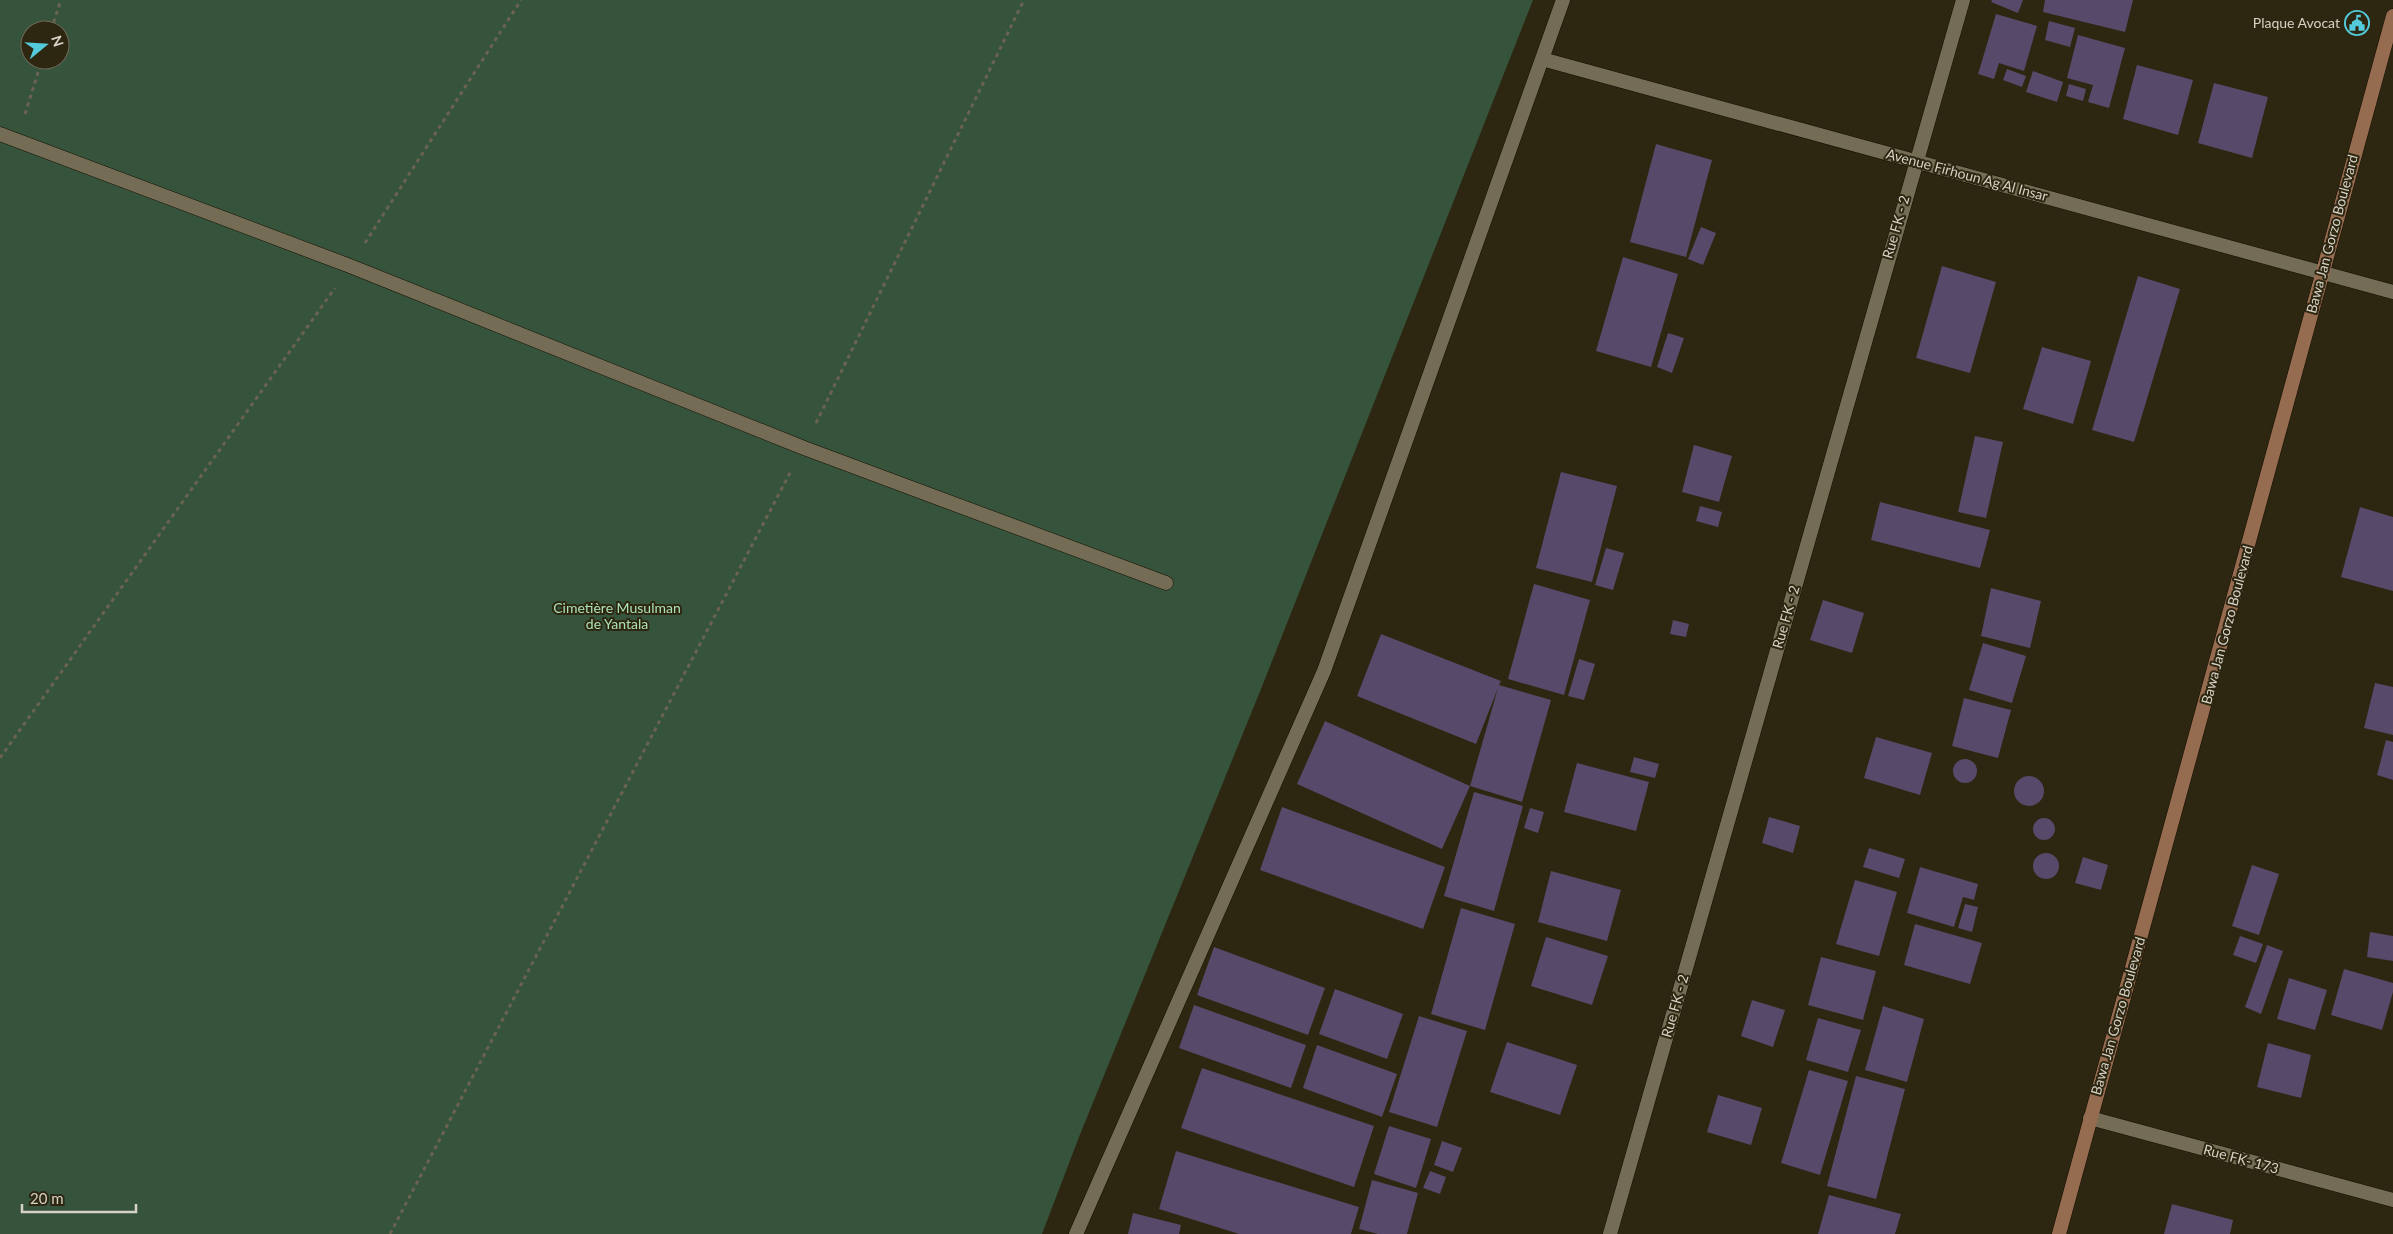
<svg xmlns="http://www.w3.org/2000/svg" width="2393" height="1234" viewBox="0 0 2393 1234" font-family="Lato,sans-serif">
<style>
.green{fill:#36533c;fill-rule:evenodd}
.building{fill:#564969}
.lines{fill:none;stroke-linecap:round;stroke-linejoin:round}
.service-casing{stroke:#150f00;stroke-width:15}
.minor-casing{stroke:#150f00;stroke-width:15}
.secondary-casing{stroke:#150f00;stroke-width:15}
.path{stroke:#696350;stroke-width:3;stroke-dasharray:4 4;stroke-linecap:butt}
.service{stroke:#746c54;stroke-width:14}
.minor{stroke:#746c54;stroke-width:14}
.secondary{stroke:#966c51;stroke-width:14}
.labels{text-anchor:middle;stroke-width:4;stroke-linejoin:round;paint-order:stroke}
.poi-label{font-size:14px;fill:#d6d2c5;stroke:#2d2611;text-anchor:end}
.street-label{font-size:14px;fill:#d6d2c5;stroke:#2d2611}
.park-label{font-size:14px;fill:#ace2b5;stroke:#2d2611}
</style>
<rect width="100%" height="100%" fill="#2d2611"/>
<path class="green" d="M0,0H1533L1261,689L1079,1137L1042,1234H0ZM30,30H60V60H30Z"/>
<path class="building" d="M1992,0H2023L2018,13L1991,2Z
M2045,0H2133L2125,32L2043,12Z
M1996,14L2037,26L2024,71L1999,63L1994,79L1978,74Z
M2049,21L2075,28L2070,47L2045,40Z
M2078,35L2125,48L2109,108L2088,102L2093,85L2067,78Z
M2137,65L2193,80L2178,135L2123,119Z
M2007,69L2026,76L2022,87L2003,80Z
M2033,71L2063,82L2057,102L2026,92Z
M2214,83L2268,97L2252,158L2198,143Z
M2069,84L2086,89L2083,101L2066,96Z
M1656,144L1712,160L1686,257L1630,242Z
M1701,227L1716,233L1703,265L1688,259Z
M1623,257L1678,274L1651,367L1596,351Z
M1942,266L1996,282L1970,373L1916,358Z
M2138,276L2180,289L2134,442L2092,430Z
M1668,333L1684,338L1672,373L1657,367Z
M2042,347L2091,361L2073,424L2023,409Z
M1975,436L2003,442L1986,518L1958,512Z
M1694,445L1732,456L1719,502L1682,492Z
M1561,472L1617,486L1592,582L1536,568Z
M1880,502L1990,530L1980,568L1871,540Z
M1700,506L1722,512L1718,527L1696,521Z
M2360,507L2393,517V591L2341,577Z
M1606,548L1624,553L1613,590L1595,585Z
M1534,584L1590,600L1564,695L1508,679Z
M1991,588L2041,601L2030,648L1981,636Z
M1823,600L1864,613L1852,653L1810,640Z
M1673,620L1689,624L1686,637L1670,634Z
M1381,634L1501,681L1499,685L1551,700L1522,802L1470,786L1498,688L1476,744L1357,696Z
M1983,643L2026,656L2012,703L1969,690Z
M1579,659L1595,664L1584,700L1568,696Z
M2375,683L2393,687V735L2364,728Z
M1964,698L2011,710L1998,758L1952,746Z
M1325,721L1470,786L1442,849L1297,784Z
M1876,737L1932,753L1920,795L1864,778Z
M2386,740L2393,742V780L2377,775Z
M1634,757L1659,764L1655,778L1630,772Z
M1953 771a12 12 0 1 1 24 0a12 12 0 1 1-24 0Z
M1577,763L1649,782L1636,831L1564,812Z
M2014 791a15 15 0 1 1 30 0a15 15 0 1 1-30 0Z
M1474,792L1523,806L1494,911L1444,896Z
M1282,807L1445,867L1423,929L1260,870Z
M1530,808L1544,812L1538,833L1524,828Z
M1769,817L1800,826L1793,853L1762,843Z
M2033 829a11 11 0 1 1 22 0a11 11 0 1 1-22 0Z
M1869,848L1905,859L1899,878L1863,867Z
M2033 866a13 13 0 1 1 26 0a13 13 0 1 1-26 0Z
M2083,857L2108,865L2101,890L2075,883Z
M2252,865L2279,874L2259,935L2232,926Z
M1920,867L1978,884L1974,900L1963,897L1954,927L1907,913Z
M1551,871L1621,890L1607,941L1538,922Z
M1855,880L1897,892L1879,956L1836,944Z
M1965,904L1978,907L1972,932L1958,928Z
M1461,908L1515,924L1485,1030L1431,1014Z
M1915,924L1982,943L1970,984L1904,965Z
M2370,932L2393,936V961L2367,957Z
M2240,936L2263,944L2256,963L2233,955Z
M1546,937L1608,956L1592,1005L1531,986Z
M2267,945L2283,951L2261,1014L2245,1007Z
M1214,947L1325,988L1308,1035L1197,995Z
M1821,957L1876,971L1863,1020L1808,1005Z
M2344,969L2393,983V992L2382,1030L2331,1015Z
M2289,978L2327,990L2315,1030L2277,1019Z
M1335,989L1403,1014L1387,1059L1319,1034Z
M1752,1000L1785,1010L1773,1047L1741,1036Z
M1194,1005L1306,1045L1291,1088L1179,1048Z
M1883,1006L1924,1019L1907,1082L1865,1070Z
M1419,1016L1467,1031L1437,1127L1389,1112Z
M1818,1018L1861,1030L1848,1072L1806,1060Z
M1507,1042L1577,1065L1560,1115L1490,1092Z
M2268,1043L2311,1055L2301,1098L2257,1087Z
M1317,1045L1397,1074L1382,1117L1303,1088Z
M1202,1068L1374,1126L1354,1187L1181,1128Z
M1809,1070L1848,1081L1820,1175L1781,1163Z
M1856,1076L1905,1089L1876,1199L1827,1186Z
M1718,1095L1762,1108L1751,1145L1707,1132Z
M1389,1126L1431,1139L1416,1188L1374,1174Z
M1442,1141L1462,1148L1453,1172L1434,1165Z
M1176,1151L1359,1207L1351,1234H1239L1159,1209Z
M1430,1171L1446,1177L1440,1194L1423,1188Z
M1372,1180L1418,1193L1407,1234H1378L1359,1229Z
M1829,1195L1901,1214L1895,1234H1818Z
M2172,1204L2233,1220L2230,1234H2164Z
M1133,1213L1181,1225L1179,1234H1128Z"/>
<g class="lines">
<defs>
<path id="service" d="M0,134L350,266L804,448L1166,583"/>
<path id="minor" d="M1542,59L2393,292
M2090,1118L2393,1200
M1076,1234L1324,671L1563,0
M1610,1234L1963,0"/>
<path id="secondary" d="M2059,1234L2393,16"/>
</defs>
<use href="#service" class="service-casing"/>
<use href="#minor" class="minor-casing"/>
<use href="#secondary" class="secondary-casing"/>
<path class="path" d="M51,30L61,0
M25,114L42,60
M365,243L521,0
M816,423L1024,0
M0,758L335,288
M390,1234L791,471"/>
<use href="#service" class="service"/>
<use href="#minor" class="minor"/>
<use href="#secondary" class="secondary"/>
</g>
<defs>
<symbol id="civic-ring" viewBox="-11 -11 22 22"><circle r="9.5" fill="#2d2611" stroke="#53cbdb" stroke-width="1.5"/><path d="M-.6-6.5H3V-4.5H.6V-3L4-1V1h2V6H-6V1h2V-1L-.6-3ZM-1.2 2.5V6h2.4V2.5Z" fill="#53cbdb"/></symbol>
</defs>
<g fill-rule="evenodd">
<use href="#civic-ring" x="2343" y="9" width="28" height="28"/>
</g>
<g class="labels">
<g class="poi-label">
<text x="2340" y="28">Plaque Avocat</text>
</g>
<g class="street-label">
<text transform="translate(1967 175) rotate(15)" y="5">Avenue Firhoun Ag Al Insar</text>
<text transform="translate(1896 227) rotate(-74)" y="5">Rue FK - 2</text>
<text transform="translate(2332 234) rotate(-75)" y="5">Bawa Jan Gorzo Boulevard</text>
<text transform="translate(1786 617) rotate(-74)" y="5">Rue FK - 2</text>
<text transform="translate(2227 625) rotate(-75)" y="5">Bawa Jan Gorzo Boulevard</text>
<text transform="translate(1675 1006) rotate(-74)" y="5">Rue FK - 2</text>
<text transform="translate(2118 1016) rotate(-74)" y="5">Bawa Jan Gorzo Boulevard</text>
<text transform="translate(2241 1159) rotate(15)" y="5">Rue FK- 173</text>
</g>
<g class="park-label">
<text x="617" y="613">Cimetière Musulman<tspan x="617" dy="16">de Yantala</tspan></text>
</g>
</g>
<g transform="translate(45 45) rotate(72)"><circle r="24" fill="#2d2611" stroke="#716b59"/>
<path d="M0-4L9 19L0 12L-9 19Z" fill="#53cbdb"/>
<text y="-8" font-size="14" font-weight="bold" text-anchor="middle" fill="#d6d2c5">N</text>
</g>
<path d="M22 1204v8h114v-8" fill="none" stroke="#d6d2c5" stroke-width="2.5"/>
<text x="30" y="1204" font-size="15" fill="#d6d2c5" stroke="#2d2611" stroke-width="4" paint-order="stroke">20 m</text>
</svg>
